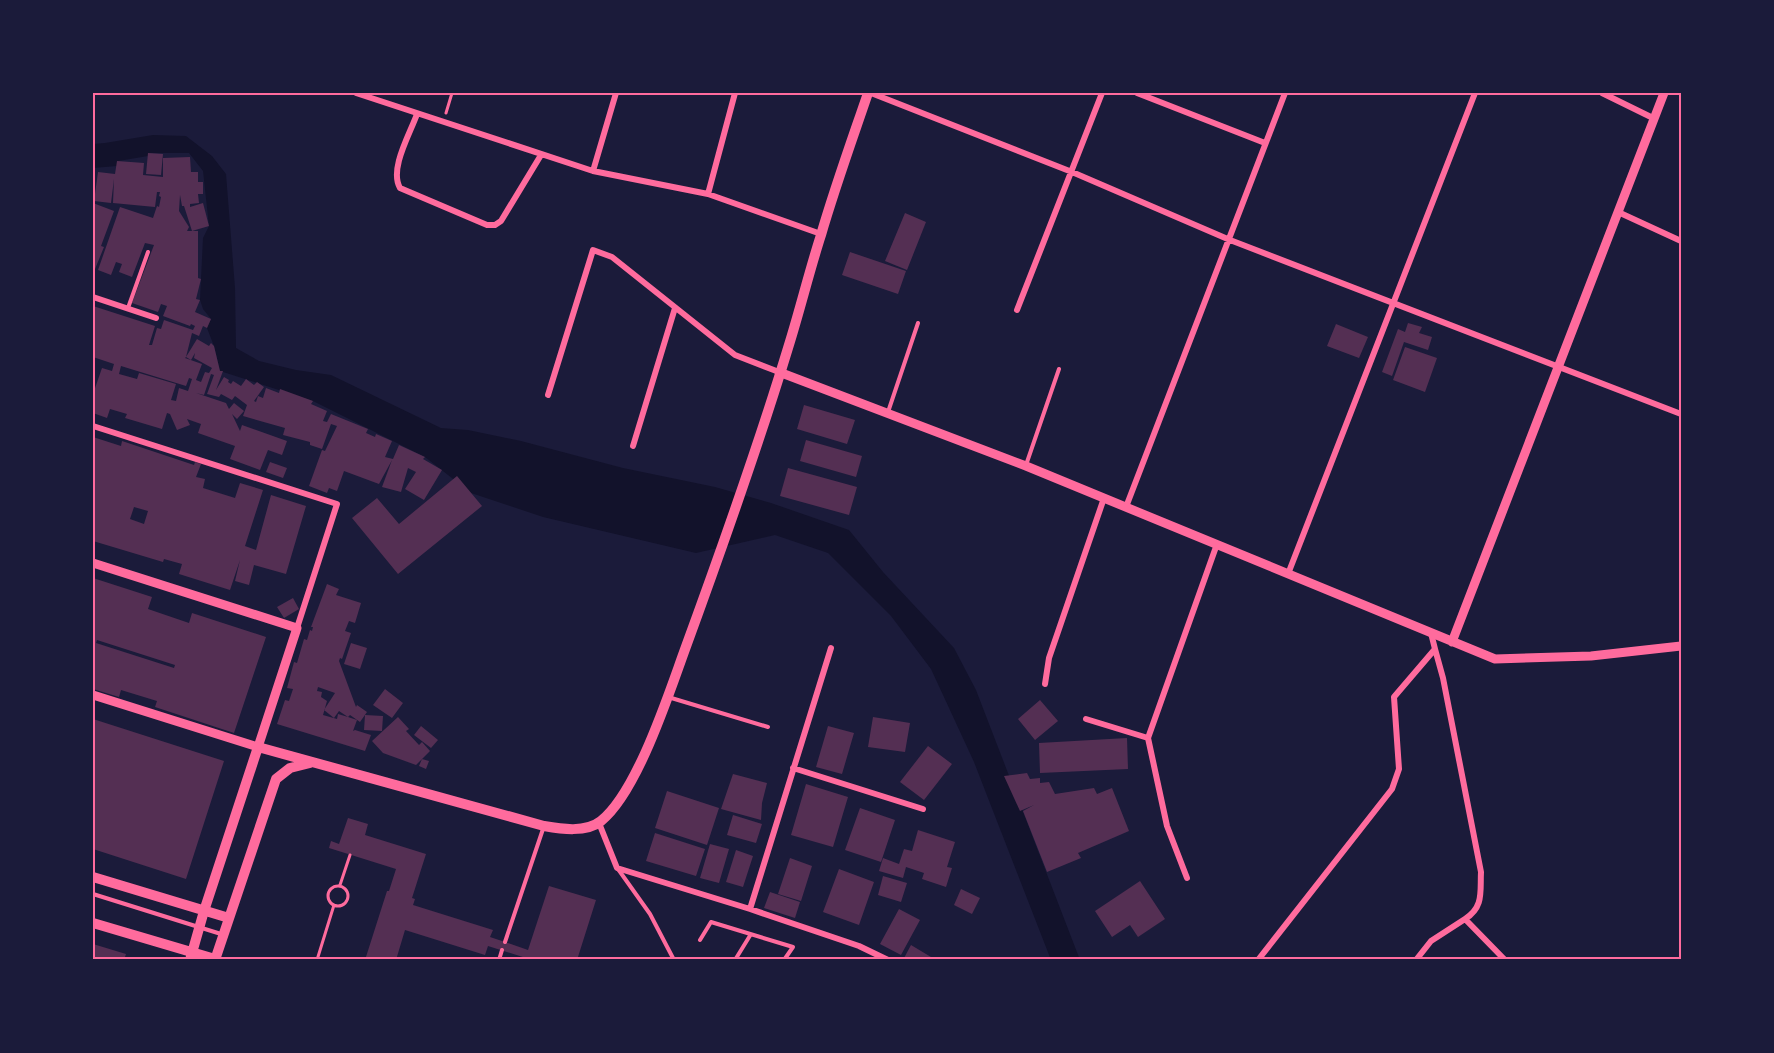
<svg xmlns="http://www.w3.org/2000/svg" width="1774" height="1053" viewBox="0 0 1774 1053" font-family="Mulish,sans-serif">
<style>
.water{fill:#12122b}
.building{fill:#542f53;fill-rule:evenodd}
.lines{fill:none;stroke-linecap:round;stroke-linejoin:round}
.path{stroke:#ff6b9d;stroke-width:3}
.service{stroke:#ff6b9d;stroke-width:4}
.minor{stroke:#ff6b9d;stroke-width:6}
.tertiary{stroke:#ff6b9d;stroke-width:9}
.secondary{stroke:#ff6b9d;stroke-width:10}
.neatline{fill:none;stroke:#ff6b9d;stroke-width:2}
</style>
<rect width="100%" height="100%" fill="#1b1b3a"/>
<path class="water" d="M153,135L186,136L212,156L226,174L235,288L236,348L259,361L296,370L331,375L441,428L468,430L521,441L623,468L715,487L771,503L849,530L883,572L954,648L976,690L1080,960H1051L974,762L931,669L891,616L828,553L775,535L696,553L543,517L471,493L425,457L313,401L220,371L214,346L207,328L211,319L203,309L200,300L203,238L209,226L203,171L189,153H148V156L118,161L117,166L93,168V144L105,143Z"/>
<path class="building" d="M148,153L163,154L161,175L146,174Z
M190,157L191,172H198V182H203V194H198L199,203L190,204V207L203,203L209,226L192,231L184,206H182L180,195L179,211L189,227L187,231H198V278L201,279L196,299L200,300L195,312L211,319L207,328L203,326L199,336L192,333L186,357L197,339L209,346L211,343L214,346L220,371H223L216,390L224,377L229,380L228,382L231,384L233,381L241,386L246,379L254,385L257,382L264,387L254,401L256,402L258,396L263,398L266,388L279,393L280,389L313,401L311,404L327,411L323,421L327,422L331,414L368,429L366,433L375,437L376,434L392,441L385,457L393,459L399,445L425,457L423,459L442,470L424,500L405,489L416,472L408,468L401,492L382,487L392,460L379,484L344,471L337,491L329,488L327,493L309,486L322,450L325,451L337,426L331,424L322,449L310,445V442L283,435L285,428L243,416L247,405L235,396L232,400L221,394L219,397L207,394L214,375L211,374L204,395L196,393L226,403L229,409L234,403L244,411L237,419L232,414L240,431L242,425L287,441L282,455L268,450L260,470L230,459L235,446L198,433L201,424L187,419L190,425L177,430L170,414L167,413L162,429L125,418L127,414L110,409L107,418L93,413V394L102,368L112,371L114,364L93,357V306L155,326L149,345H152L157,328L161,329L164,320L193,330L195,326L191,324L190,326L163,316L167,306L161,304L158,312L132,303L154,245L145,243L132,277L119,272L122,264L116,262L111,275L98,270L120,207L153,218L157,206L159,207L161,197L159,196L160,192H157L155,207L113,203L114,179L111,203L94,201L98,172L115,174L117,161L144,163L143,175L163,177V158ZM195,353L194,358L212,368L209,373L205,372L201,382L196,380L202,364L185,358L186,357L191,360ZM121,366L186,386L189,378L192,379L188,391L179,388L176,401L171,400L176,384L139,373L137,379L119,374Z
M93,203L114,211L101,246L104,247L93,274Z
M905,213L926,222L907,270L885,261Z
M850,252L906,271L898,294L842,275Z
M1408,323L1422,327L1419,333L1432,337L1428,350L1404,342L1392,376L1382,372L1398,329L1405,332Z
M1336,324L1368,337L1359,358L1327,346Z
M1405,347L1437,358L1425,392L1393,380Z
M804,405L855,420L847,444L797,429Z
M93,437L121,446L122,441L194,465L195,462L201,464L196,477L205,479L203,488L235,498L240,483L263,490L245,546L256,550L271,495L306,506L286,574L254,565L249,585L235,581L240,560L230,590L179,574L182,564L164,559L163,562L93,541ZM134,507L148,511L144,524L130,519Z
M806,440L862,456L856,477L800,461Z
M270,462L287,468L283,478L266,472Z
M788,468L857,487L849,515L780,496Z
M457,476L482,506L398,574L352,518L377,498L399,524Z
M93,578L152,597L148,609L189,623L192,613L266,637L234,733L155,707L157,701L121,690L119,697L93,689ZM97,640L175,665L174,668L96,643Z
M327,584L339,589L336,595L361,603L355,623L349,621L345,631L351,633L342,659L340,658L339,661L356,707L357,705L367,712L360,722L350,715L348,717L357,720L353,731L355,730L371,735L365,751L277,724L285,700L289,701L293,689L287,688L294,662L297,663L304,639L307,640L310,630L312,631L313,627H311ZM318,687L335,693L324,710L334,718L339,711L348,717L338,714L337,719L323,715L327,701L321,697L322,692L317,691Z
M293,598L299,609L284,618L277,607Z
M351,643L367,648L360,669L344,664Z
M385,689L403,703L392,718L373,705Z
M1040,700L1058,721L1035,740L1018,719Z
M365,715L383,716L382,731L364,730Z
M398,717L409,729L406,731L419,745L422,742L430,751L416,765L383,753L372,741Z
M873,717L910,723L905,752L868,747Z
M93,719L224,761L186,879L93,849Z
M421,726L438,740L431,748L414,735Z
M828,726L854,733L842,774L816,767Z
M1127,738L1128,769L1040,773L1039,743Z
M928,746L952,764L924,800L900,782Z
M422,759L429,761L426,769L419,766Z
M1027,773L1030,779L1040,778V783L1049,782L1055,794L1094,788L1097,794L1112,788L1129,831L1078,853L1081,858L1047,872L1023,811L1034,805L1020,811L1004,776Z
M733,774L767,783L762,803L761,820L721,809Z
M806,784L848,797L833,847L791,835Z
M667,791L719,808L707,845L655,828Z
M860,808L895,820L881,862L845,850Z
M733,815L762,824L756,843L727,835Z
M348,818L368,824L365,835L426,854L412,898L415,899L413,905L493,930L490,937L505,942L528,950L549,886L596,900L577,960H525L526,958L488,946L485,955L405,930L396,960H365L387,891H389L396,869L329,848L331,841L339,844Z
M918,830L955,842L947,867L952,868L946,887L922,879L924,873L906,867L903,878L879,871L883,858L899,864L904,849L912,851Z
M655,833L705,849L696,876L646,861Z
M710,844L729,849L719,883L700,878Z
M736,850L753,856L743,887L726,882Z
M790,858L812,866L801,901L778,894Z
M839,869L874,882L859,925L823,912Z
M883,876L907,883L901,902L878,895Z
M1140,881L1165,919L1138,937L1130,925L1112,937L1095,911Z
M961,889L980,898L972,914L954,905Z
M770,892L800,902L795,918L764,908Z
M899,909L920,920L901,955L880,944Z
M93,944L126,954L124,960H93Z
M911,945L936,960H903Z"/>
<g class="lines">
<path class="path" d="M446,113L452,93
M340,885L350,855
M328 896a10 10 0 1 1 20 0a10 10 0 1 1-20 0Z
M317,960L334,905"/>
<path class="service" d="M128,308L148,252
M888,412L918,323
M1026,465L1059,369
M668,697L768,727
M618,869L650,914L674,960
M93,894L221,934
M700,940L711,922L793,947L784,960
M505,942L544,826
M499,960L502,950
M735,960L751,934"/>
<path class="minor" d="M356,93L593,171L708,194L821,234
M871,93L1072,172L1230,240L1681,414
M1137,93L1265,143
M1602,93L1655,119
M417,114C410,134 389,169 400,188L487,225H495L501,221L541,155
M593,171L616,93
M708,194L735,93
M1618,212L1681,241
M93,297L156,318
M1017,310L1102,93
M548,395L593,250L612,257L735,355L779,372
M93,426L337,504L297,628
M633,446L675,308
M1126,507L1285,93
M1288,574L1475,93
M1435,649L1443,678L1481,872C1480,892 1484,907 1465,919
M1045,684L1049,658L1104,498
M1086,719L1148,738
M793,768L923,809
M599,823L617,868L750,909L859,946L888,960
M1187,878L1167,826L1148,738L1217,544
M750,909L831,648
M1258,960L1392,789L1399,769L1394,697L1435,649L1431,633
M1416,960L1431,941L1465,919L1505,960"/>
<path class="tertiary" d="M779,372L1026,466L1495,659L1591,656L1681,646
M93,563L297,628L258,747L93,695
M1452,642L1664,93"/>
<path class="secondary" d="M93,877L229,918
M93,923L215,959
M190,960L204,911L258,747L544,826C561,829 586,833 601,821C637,792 668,696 684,652C721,551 757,450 788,348C800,310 809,272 821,235C835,187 852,140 868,93
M215,960L276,779L290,768L310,763"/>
</g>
<rect width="1774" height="1053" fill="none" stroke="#1b1b3a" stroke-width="189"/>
<rect x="94" y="94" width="1586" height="864" class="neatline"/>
</svg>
